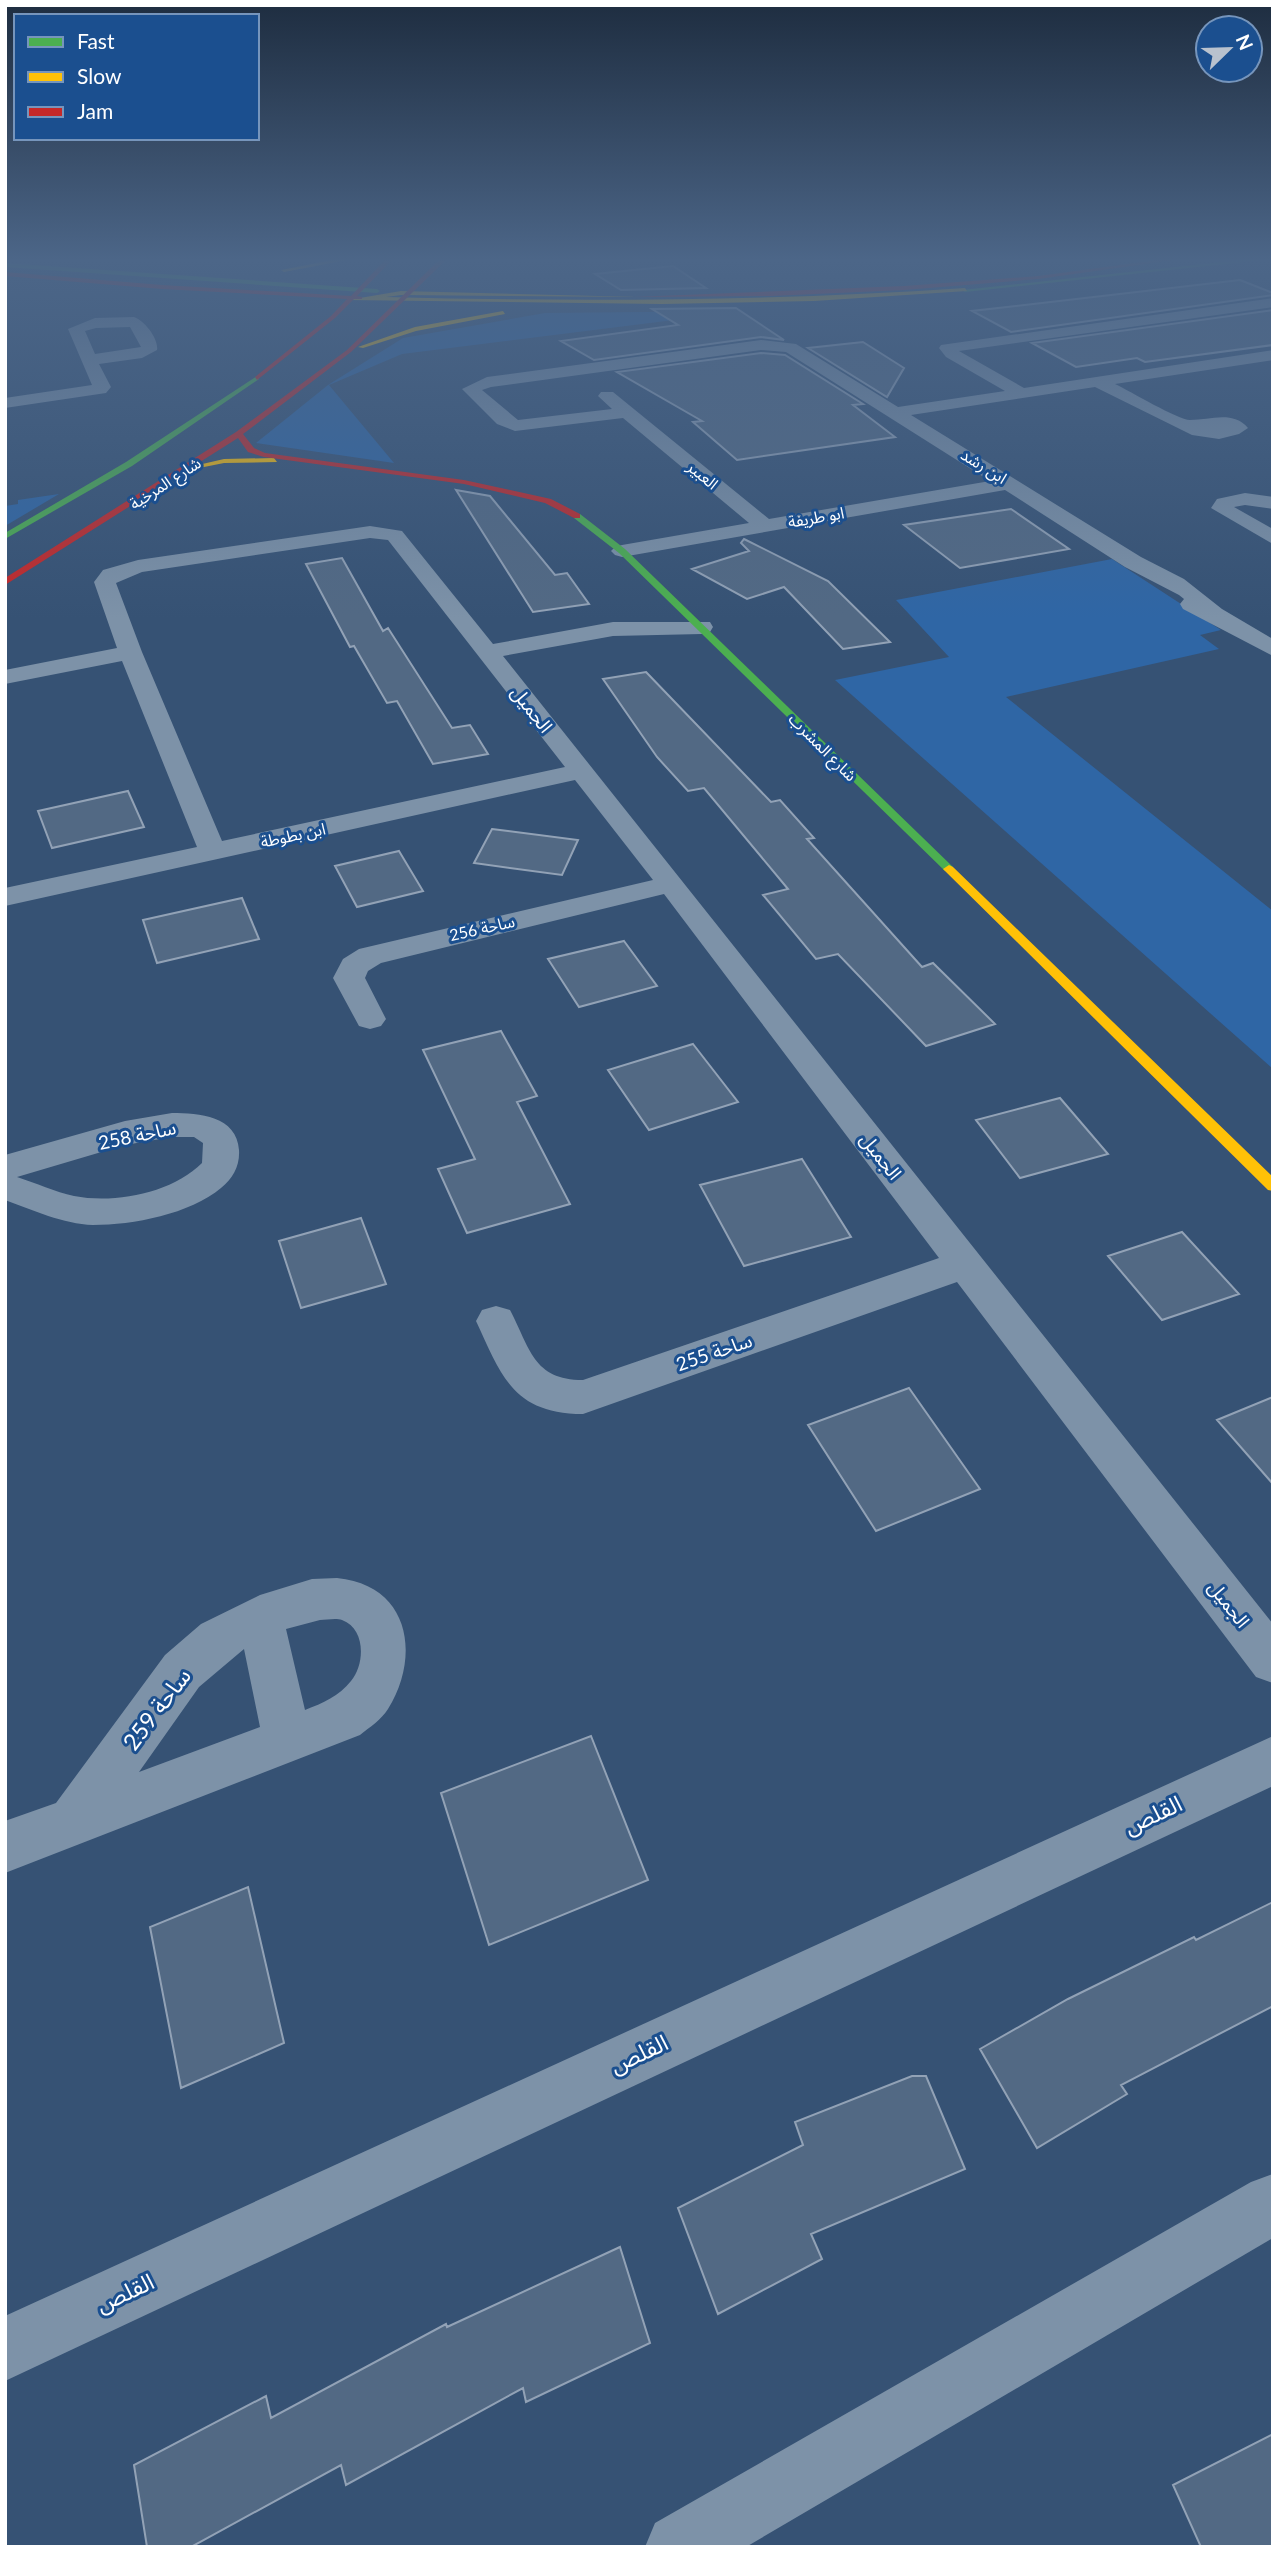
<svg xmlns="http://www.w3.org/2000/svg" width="1278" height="2552" viewBox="0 0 1278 2552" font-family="Lato,'Noto Sans Arabic',sans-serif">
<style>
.green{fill:#2f66a5}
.building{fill:#526984;stroke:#92a2b6;stroke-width:2}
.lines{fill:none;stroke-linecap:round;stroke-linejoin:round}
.street{fill:#7d92a8;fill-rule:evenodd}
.fast{fill:#4caf50;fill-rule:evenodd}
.slow{fill:#ffc107;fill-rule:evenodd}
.jam{fill:#c62828;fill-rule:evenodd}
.labels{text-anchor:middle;stroke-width:6;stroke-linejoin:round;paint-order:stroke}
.far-street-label{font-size:16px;fill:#fff;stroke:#1b4f8f}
.street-label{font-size:19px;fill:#fff;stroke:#1b4f8f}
.near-street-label{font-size:23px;fill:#fff;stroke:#1b4f8f}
</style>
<rect width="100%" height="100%" fill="#365274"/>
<path class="green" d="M746,311L402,354L329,385L394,463L256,443L328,385L403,338L545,313Z
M59,494L5,526V506L18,504V500Z
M1112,559L1221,630L1200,635L1219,649L1006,697L1273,911V1069L835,680L949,657L896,600Z"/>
<path class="building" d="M673,266L706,288L621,290L595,274Z
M1240,280L1273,293V295L1011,332L972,311Z
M736,308L784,340L761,337L594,360L561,341L678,325L652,309Z
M1273,310V345L1145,362L1137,358L1076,367L1032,343Z
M863,342L904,368L887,397L808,348Z
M761,353L785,355L863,404L853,405L895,437L737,460L693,422L702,421L617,372Z
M456,490L490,496L555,575L567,573L589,604L533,612Z
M1011,509L1069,549L960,568L904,525Z
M744,539L828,581L890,642L843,649L784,587L747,599L692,569L749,551L741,543Z
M342,558L383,631L388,628L452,728L470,725L488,754L433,764L397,701L387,703L354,646L350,647L306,564Z
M646,672L771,802L780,800L814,838L807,839L922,967L933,963L995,1024L926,1046L838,954L816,959L763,895L788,889L704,788L688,791L657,757L603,679Z
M128,791L144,827L52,848L38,811Z
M492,829L578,840L562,875L474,863Z
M399,851L423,891L357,907L335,866Z
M242,898L259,939L157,963L143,920Z
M624,941L657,986L579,1007L548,959Z
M501,1031L537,1096L517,1102L570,1204L467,1233L438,1169L475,1159L423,1050Z
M693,1044L738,1102L649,1130L608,1070Z
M1060,1098L1108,1154L1020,1178L976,1120Z
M802,1159L851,1237L744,1266L700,1185Z
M361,1218L386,1284L301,1308L279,1241Z
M1182,1232L1239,1294L1162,1320L1108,1256Z
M909,1388L980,1489L876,1531L808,1425Z
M1273,1397V1484L1217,1420Z
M591,1736L648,1880L489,1945L441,1793Z
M248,1887L284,2043L181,2088L150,1927Z
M1273,1902V2006L1121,2085L1127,2094L1037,2148L980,2049L1068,1999L1194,1937L1196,1940Z
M912,2076H926L965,2169L811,2234L822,2259L718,2314L678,2208L803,2145L795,2122Z
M620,2247L650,2343L526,2402L523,2388L346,2485L341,2465L191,2547H147L134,2465L266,2396L271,2418L446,2324L447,2327Z
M1273,2434V2547H1201L1173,2485Z"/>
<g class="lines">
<path class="street" d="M1273,298V307L959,351L1024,388L1273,350V360L1115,384C1130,391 1178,420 1190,420C1210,420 1233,410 1248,428L1239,434L1219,439L1192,435L1095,387L911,415L1141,557L1184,579L1222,609L1273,639V656L1183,609L1180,604L1184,599L1179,595L1125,567L1005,490L622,557L615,555L611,551L615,547L622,545L749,523L623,418L515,431L497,424L462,389L487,377L761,340L796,344L898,407L1005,391L946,357L939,348L941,345ZM761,350L786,352L990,481L769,519L613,392H601L598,396L612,409L518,420L482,390L491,387Z
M134,317C144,320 159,339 157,350L142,358L99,364L111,387L106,393L5,408V398L92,385L68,329L95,318ZM130,327L141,347L95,354L85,331L96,328Z
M1245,493L1273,497V509L1245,505L1234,507L1273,529V544L1211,508L1217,499Z
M370,526L402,531L493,644L613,622H710L713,627L710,632L702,634L613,636L503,656L1273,1624V1683L1256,1677L957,1282L583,1414C513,1413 502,1377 476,1321L482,1310L496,1306L510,1310C530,1348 533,1380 583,1380L939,1258L664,894L381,963L368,971L365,978L386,1019L381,1026L370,1029L359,1026L333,978L343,959L359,949L653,880L575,780L5,906V888L197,847L122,661L5,684V670L117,648L94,582L103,570L138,560ZM370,538L388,540L565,767L222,841L142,652L116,583L142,572Z
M172,1113C199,1113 237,1116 239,1150C240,1166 233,1178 221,1188C190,1214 133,1225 93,1225C63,1224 33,1210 5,1200V1155L125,1121ZM172,1137H194L203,1143L202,1163C172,1193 115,1204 74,1196C55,1192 36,1183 17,1177L125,1145Z
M337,1578C410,1585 421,1656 388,1709C381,1720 370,1727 360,1735L5,1873V1821L56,1803L165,1655L201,1624L260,1595L312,1579ZM320,1620C326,1620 336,1618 342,1620C366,1629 365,1664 351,1681C339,1696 323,1703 305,1710L286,1629ZM244,1649L260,1727L139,1772L199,1687Z
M1273,1736V1786L5,2381V2316Z
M1273,2174V2238L746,2547H645L655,2523L1251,2182Z"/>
<path class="fast" d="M1240,260H1263L965,292L962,290Z
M5,263L377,289L380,291L377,293L5,267Z
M257,376L259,379L132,466L5,539V533L126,462Z
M574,514H580L625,549L953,867V871H945L619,553L574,518Z"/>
<path class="slow" d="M332,260H347L284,272L281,270Z
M965,288L967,291L814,301L662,304L348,300L401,291L639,297L401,295L386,297C580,302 772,301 965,288Z
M503,311L505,314L416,331L363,348L358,347L415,327Z
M274,458L277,462L224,463L189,470L185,468L224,459Z
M949,865L953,867L1273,1177V1191L1268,1190L945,871L943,869Z"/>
<path class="jam" d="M385,260H392L357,296L362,297V299H354L335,318L257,380L255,377L331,316L347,299L162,289L5,276V272L162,285L351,296Z
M439,260H446L351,352L243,434L254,448L265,453L464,480L551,499L580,514V518H574L545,503L464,484L264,457L248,452L238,438L5,585V578L236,432L347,350Z
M1157,260H1174L1038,279L904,290L770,296L633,297L904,286L1038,276Z"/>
</g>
<linearGradient id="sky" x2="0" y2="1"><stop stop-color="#1e2d40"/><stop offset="0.42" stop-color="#4c6688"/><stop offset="1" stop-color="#4c6688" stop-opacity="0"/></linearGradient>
<rect width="1278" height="618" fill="url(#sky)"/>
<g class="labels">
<g class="far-street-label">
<text transform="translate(984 466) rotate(32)" y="6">ابن رشد</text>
<text transform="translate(703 475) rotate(40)" y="6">العبير</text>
<text transform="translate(165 483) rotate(-33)" y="6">شارع المرخية</text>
<text transform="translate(816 517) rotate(-10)" y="6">ابو طريفة</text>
<text transform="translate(823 747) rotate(45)" y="6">شارع المشرب</text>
<text transform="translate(293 835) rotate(-12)" y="6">ابن بطوطة</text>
<text transform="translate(482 928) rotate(-13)" y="6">ساحة 256</text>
</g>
<g class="street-label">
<text transform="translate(532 709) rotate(52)" y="7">الجميل</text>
<text transform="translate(137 1135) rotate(-12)" y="7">ساحة 258</text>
<text transform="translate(881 1156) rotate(52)" y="7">الجميل</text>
<text transform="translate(714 1352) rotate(-19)" y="7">ساحة 255</text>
<text transform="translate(1229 1604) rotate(52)" y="7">الجميل</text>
</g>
<g class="near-street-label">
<text transform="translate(157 1709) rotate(-53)" y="8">ساحة 259</text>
<text transform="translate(1153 1815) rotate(-25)" y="8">القلص</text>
<text transform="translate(639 2054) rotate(-25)" y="8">القلص</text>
<text transform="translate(125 2293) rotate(-25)" y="8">القلص</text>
</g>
</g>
<rect width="1278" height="2552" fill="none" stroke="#ffffff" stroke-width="14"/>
<rect x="14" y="14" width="245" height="126" fill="#1b4f8f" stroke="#7695bc" stroke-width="2"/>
<rect x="28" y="37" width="35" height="10" fill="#4caf50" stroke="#7695bc" stroke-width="2"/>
<text x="77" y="49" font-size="21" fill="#ffffff">Fast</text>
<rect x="28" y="72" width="35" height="10" fill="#ffc107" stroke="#7695bc" stroke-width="2"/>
<text x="77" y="84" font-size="21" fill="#ffffff">Slow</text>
<rect x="28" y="107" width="35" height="10" fill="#c62828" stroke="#7695bc" stroke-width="2"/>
<text x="77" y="119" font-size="21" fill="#ffffff">Jam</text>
<g transform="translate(1229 49) rotate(67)"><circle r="33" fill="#1b4f8f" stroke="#7695bc" stroke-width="2"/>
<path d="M0-5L12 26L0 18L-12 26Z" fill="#b9c2ce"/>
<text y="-10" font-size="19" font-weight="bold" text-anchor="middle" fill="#ffffff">N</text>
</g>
</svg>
